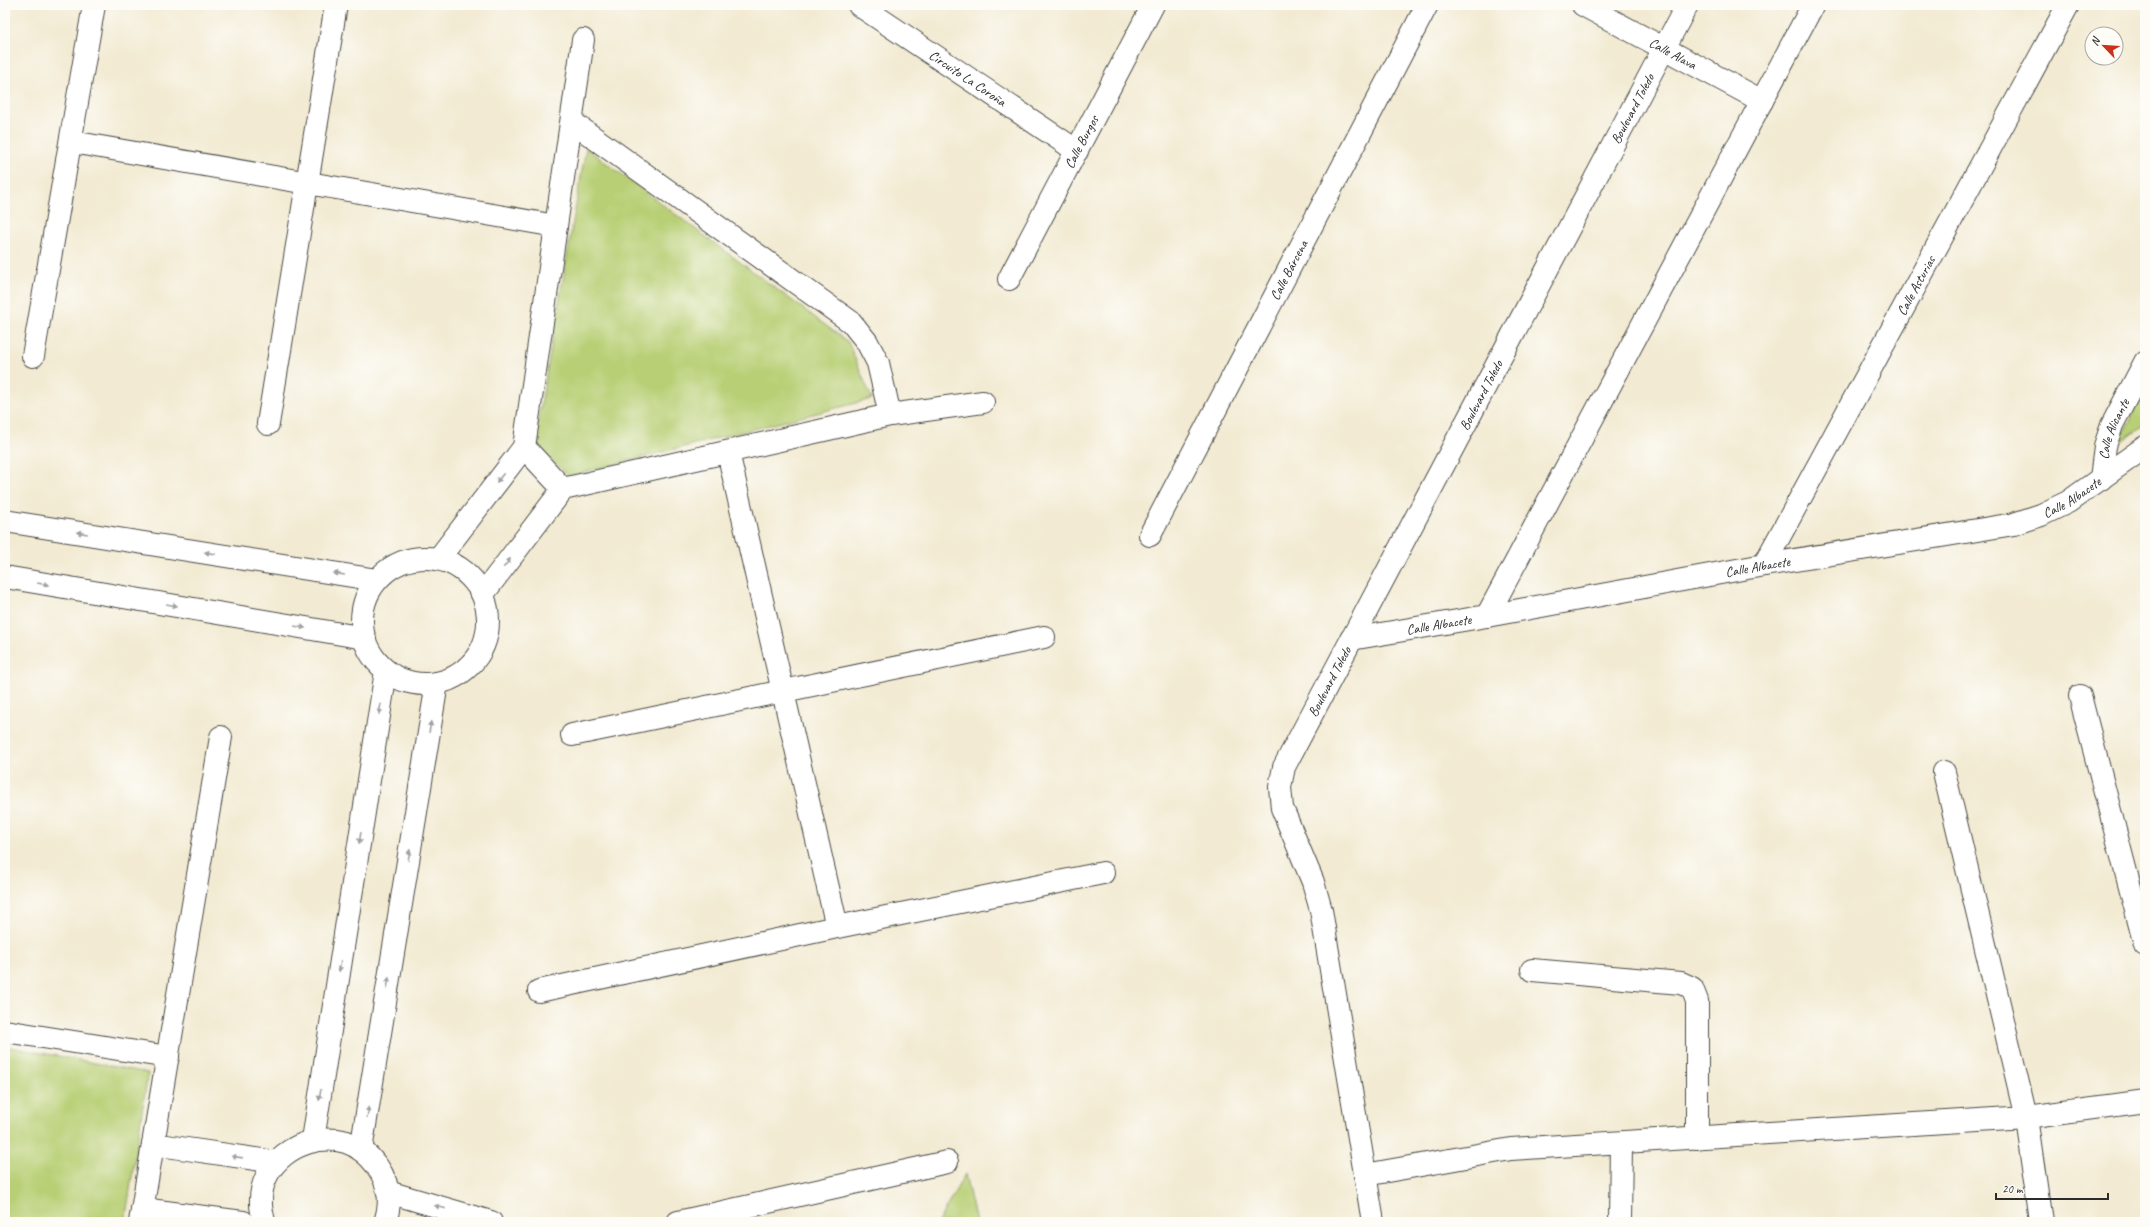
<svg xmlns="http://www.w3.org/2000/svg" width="2150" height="1227" viewBox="0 0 2150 1227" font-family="Caveat,sans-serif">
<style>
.green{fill:#b8cf74;stroke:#727d50}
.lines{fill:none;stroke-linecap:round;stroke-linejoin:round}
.minor-casing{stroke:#494844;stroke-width:24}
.minor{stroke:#fff;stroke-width:22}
.oneway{fill:#a0a0a0}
.labels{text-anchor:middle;stroke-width:3;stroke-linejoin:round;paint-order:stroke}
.street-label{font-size:14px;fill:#2b2b2b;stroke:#fdfcf7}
</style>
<rect width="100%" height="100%" fill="#fdfcf7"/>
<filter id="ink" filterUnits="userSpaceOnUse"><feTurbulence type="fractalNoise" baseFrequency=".025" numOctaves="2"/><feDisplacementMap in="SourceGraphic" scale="8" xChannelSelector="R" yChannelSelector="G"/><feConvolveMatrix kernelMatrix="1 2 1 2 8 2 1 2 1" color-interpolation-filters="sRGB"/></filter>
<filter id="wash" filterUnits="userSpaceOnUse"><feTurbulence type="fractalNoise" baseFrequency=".012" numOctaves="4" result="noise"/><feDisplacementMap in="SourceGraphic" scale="16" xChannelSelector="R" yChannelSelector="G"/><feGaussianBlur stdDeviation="0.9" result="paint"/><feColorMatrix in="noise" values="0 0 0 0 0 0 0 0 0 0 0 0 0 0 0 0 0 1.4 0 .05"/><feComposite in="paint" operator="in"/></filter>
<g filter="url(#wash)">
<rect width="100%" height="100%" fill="#f2ead2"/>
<path class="green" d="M586,148L848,342L872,399L569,476L534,444Z
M2145,389V424L2119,443Z
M5,1046L148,1073L125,1222H5Z
M965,1174L976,1222H938Z"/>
</g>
<g filter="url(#ink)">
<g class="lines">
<defs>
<g id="minor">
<path id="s1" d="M859,5L1077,151"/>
<path id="s2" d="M1583,5L1762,101"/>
<path d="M572,122L851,322L867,342L878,363L890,415"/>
<path d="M72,142L556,226"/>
<path id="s3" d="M1009,279L1153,5"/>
<path d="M33,356L94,5"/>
<path d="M268,424L336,5"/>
<path d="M524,447L563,489"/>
<path d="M728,452L837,927"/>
<path id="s4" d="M2101,479L2105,446L2112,425L2145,362"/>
<path d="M5,521L377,580"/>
<path id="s5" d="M1150,535L1427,5"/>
<circle cx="425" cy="621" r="63"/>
<path d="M439,558L524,447L583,40"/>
<path id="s6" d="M1764,565L2068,5"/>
<path d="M5,577L365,638"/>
<path d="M483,594L563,489L890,415L983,402"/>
<path d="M1487,616L1813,5"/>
<path id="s7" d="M1351,639L1487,616L1764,565L2014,524L2041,515L2068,502L2145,447"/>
<path d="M2080,696L2145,945"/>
<path d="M572,735L1044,637"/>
<path d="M1944,772L2026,1117L2041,1222"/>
<path d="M1532,970L1681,983L1692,988L1697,1001V1138"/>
<path d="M539,991L837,927L1103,873"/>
<path d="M5,1031L168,1057"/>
<path d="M313,1140L386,671"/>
<path d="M153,1144L276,1162"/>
<path d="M361,1150L437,683"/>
<path d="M1365,1175L1511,1149L2026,1117L2145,1101"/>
<path d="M388,1192L491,1222"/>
<path d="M142,1209L243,1222"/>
<path d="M140,1222L221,737"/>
<path d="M264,1222C263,1216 261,1210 261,1204C259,1163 300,1135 337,1140C362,1143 384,1168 388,1192C390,1202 388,1213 385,1222"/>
<path d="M678,1222L947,1162"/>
<path id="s8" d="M1373,1222L1321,910L1313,882L1282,808L1280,787L1284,767L1687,5"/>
<path d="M1620,1222L1621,1143"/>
</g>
</defs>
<use href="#minor" class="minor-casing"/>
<use href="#minor" class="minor"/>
</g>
<defs><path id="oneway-solid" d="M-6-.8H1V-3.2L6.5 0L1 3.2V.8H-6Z"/></defs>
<g class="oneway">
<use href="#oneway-solid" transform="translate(500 478) rotate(128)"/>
<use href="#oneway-solid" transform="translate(82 533) rotate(-171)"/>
<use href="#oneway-solid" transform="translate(210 553) rotate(-171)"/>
<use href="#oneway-solid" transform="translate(507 563) rotate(-53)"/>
<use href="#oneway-solid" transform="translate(339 574) rotate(-171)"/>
<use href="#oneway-solid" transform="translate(43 584) rotate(10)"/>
<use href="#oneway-solid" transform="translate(172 605) rotate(10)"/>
<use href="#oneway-solid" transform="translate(300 627) rotate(10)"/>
<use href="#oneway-solid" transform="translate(380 709) rotate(99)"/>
<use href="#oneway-solid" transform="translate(430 727) rotate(-81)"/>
<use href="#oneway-solid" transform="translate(360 838) rotate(99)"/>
<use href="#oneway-solid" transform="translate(409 855) rotate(-81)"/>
<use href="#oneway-solid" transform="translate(340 966) rotate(99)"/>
<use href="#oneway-solid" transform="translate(388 983) rotate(-81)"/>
<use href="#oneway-solid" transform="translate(320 1095) rotate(99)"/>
<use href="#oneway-solid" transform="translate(368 1112) rotate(-81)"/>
<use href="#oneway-solid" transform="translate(237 1157) rotate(-172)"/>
<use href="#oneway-solid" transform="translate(440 1207) rotate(-164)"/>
</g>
</g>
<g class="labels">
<g class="street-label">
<text dy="5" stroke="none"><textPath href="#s2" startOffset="102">Calle Alava</textPath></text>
<text dy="5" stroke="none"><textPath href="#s1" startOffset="131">Circuito La Coroña</textPath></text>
<text dy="5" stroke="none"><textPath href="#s8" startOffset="1212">Boulevard Toledo</textPath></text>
<text dy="5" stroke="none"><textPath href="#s3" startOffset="155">Calle Burgos</textPath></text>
<text dy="5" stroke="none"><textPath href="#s5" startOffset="299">Calle Bárcena</textPath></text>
<text dy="5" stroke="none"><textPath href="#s6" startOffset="318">Calle Asturias</textPath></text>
<text dy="5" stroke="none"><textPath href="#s8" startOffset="888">Boulevard Toledo</textPath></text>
<text dy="5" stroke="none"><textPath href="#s4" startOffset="52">Calle Alicante</textPath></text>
<text dy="5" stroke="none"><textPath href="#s7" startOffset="737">Calle Albacete</textPath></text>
<text dy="5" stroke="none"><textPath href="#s7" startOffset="413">Calle Albacete</textPath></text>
<text dy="5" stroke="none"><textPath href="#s7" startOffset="89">Calle Albacete</textPath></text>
<text dy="5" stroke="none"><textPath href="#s8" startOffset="564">Boulevard Toledo</textPath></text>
</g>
</g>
<rect width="2150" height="1227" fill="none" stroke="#fdfcf7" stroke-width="20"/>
<g transform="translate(2104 46) rotate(295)"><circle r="19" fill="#fdfcf7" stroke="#a9a8a5"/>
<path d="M0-3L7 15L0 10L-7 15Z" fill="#c8321e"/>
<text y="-6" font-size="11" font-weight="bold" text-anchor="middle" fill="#2b2b2b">N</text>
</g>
<path d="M1996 1193v6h112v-6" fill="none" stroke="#2b2b2b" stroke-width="2"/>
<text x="2002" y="1193" font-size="12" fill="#2b2b2b" stroke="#fdfcf7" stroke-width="3" paint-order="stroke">20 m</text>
</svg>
